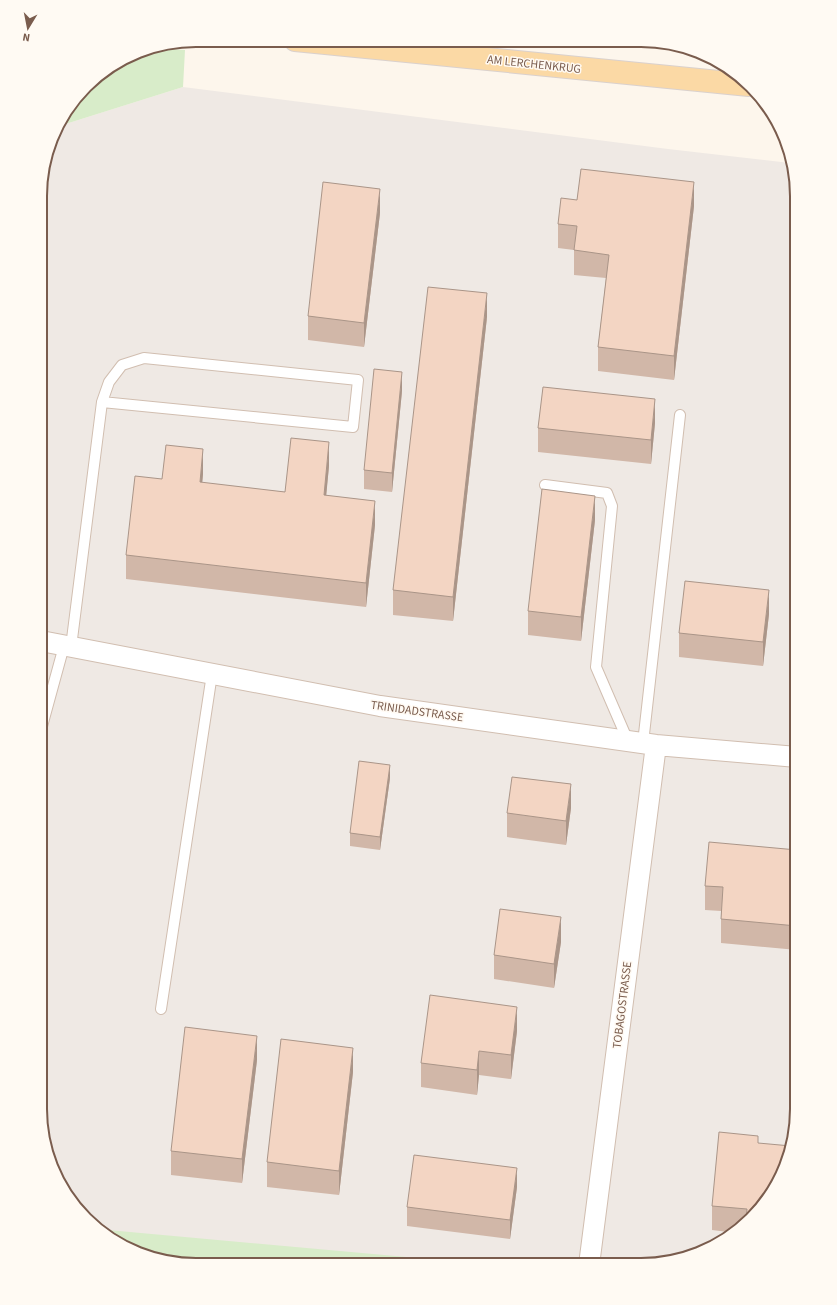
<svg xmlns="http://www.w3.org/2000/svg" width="837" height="1305" viewBox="0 0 837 1305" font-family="'Source Sans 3',sans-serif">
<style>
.industrial{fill:#efe9e4}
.green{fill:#d8ecc9}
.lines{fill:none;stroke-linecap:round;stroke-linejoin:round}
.lane-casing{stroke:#d1beb0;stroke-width:12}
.street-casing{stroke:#d1beb0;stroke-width:22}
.primary-casing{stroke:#dad1cd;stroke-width:24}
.path{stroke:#d9b8a5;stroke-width:2.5;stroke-dasharray:1 3;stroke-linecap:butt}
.lane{stroke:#fff;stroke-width:10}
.street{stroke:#fff;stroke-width:20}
.primary{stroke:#fbd9a5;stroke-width:22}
.wall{fill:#d1b7a8}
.shaded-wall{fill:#aa9588}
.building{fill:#f3d5c3;stroke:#aa9588}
.labels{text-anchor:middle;stroke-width:3;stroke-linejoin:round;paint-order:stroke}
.street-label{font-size:12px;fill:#7a5c4d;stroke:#fffaf3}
.rim{fill:none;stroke:#7a5c4d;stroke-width:2}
</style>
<rect width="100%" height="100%" fill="#fdf6ec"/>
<path class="industrial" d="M183,87L668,149L790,163L797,196V1120L789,1160L771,1196L736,1233L701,1253L642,1265L176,1264L136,1253L101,1233L72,1204L52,1169L40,1109L41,176L56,127Z"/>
<path class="green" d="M157,48L185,50L183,87L56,127L93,79L136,52Z
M97,1229L495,1265L176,1264L136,1253L101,1233Z"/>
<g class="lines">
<defs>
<path id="lane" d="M545,485L607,493L612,506L596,667L628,741
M71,647L102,402L109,382L122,365L144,358L358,380L353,427L102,402
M41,730L64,646
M643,743L680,415
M161,1009L212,674"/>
<path id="street" d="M41,641L380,706L656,745L797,757
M589,1265L656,745"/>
<path id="primary" d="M295,40L749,85"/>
</defs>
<use href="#lane" class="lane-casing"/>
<use href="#street" class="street-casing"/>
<use href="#primary" class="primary-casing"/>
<path class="path" d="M616,41L688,48"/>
<use href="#lane" class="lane"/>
<use href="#street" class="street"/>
<use href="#primary" class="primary"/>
</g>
<path class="wall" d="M577,200L694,206L674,380L598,371V347L606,278L574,275V250L558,248V224Z
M380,213L364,347L308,340V316Z
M487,317L453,621L393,615V590Z
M402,391L392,492L364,489V470Z
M655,423L651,464L538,452V428Z
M329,466L326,495L375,525L366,607L126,579V555L162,479L203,474L202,483L285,492Z
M595,520L581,641L528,635V611Z
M769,614L763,666L679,657V633Z
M390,778L380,850L350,846V833Z
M571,808L566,845L507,837V813Z
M797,850V950L721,943V911L705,910V886Z
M561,942L554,988L494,979V955Z
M517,1031L511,1079L479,1075L477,1095L421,1087V1063Z
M257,1060L242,1183L171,1175V1151Z
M353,1072L339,1195L267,1187V1162Z
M758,1143L771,1196L736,1233L712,1230V1206Z
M517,1187L510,1239L407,1226V1207Z"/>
<path class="shaded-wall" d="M694,182V206L674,380V356Z
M380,189V213L364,347V323Z
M487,293V317L453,621V597Z
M402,372V391L392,492V473Z
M655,399V423L651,464V440Z
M329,442V466L324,519V495Z
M203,449V474L200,507V482Z
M595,496V520L581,641V617Z
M375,501V525L366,607V583Z
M769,590V614L763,666V642Z
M390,765V778L380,850V837Z
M571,784V808L566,845V821Z
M561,917V942L554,988V964Z
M517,1007V1031L511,1079V1055Z
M257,1036V1060L242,1183V1159Z
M353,1048V1072L339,1195V1171Z
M479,1051V1075L477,1095V1070Z
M517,1168V1187L510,1239V1220Z"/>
<path class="building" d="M581,169L694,182L674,356L598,347L609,255L574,250L577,226L558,224L561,198L577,200Z
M323,182L380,189L364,323L308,316Z
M428,287L487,293L453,597L393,590Z
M374,369L402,372L392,473L364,470Z
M543,387L655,399L651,440L538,428Z
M291,438L329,442L324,495L375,501L366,583L126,555L135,476L162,479L166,445L203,449L200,482L285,492Z
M542,489L595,496L581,617L528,611Z
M685,581L769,590L763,642L679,633Z
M359,761L390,765L380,837L350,833Z
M512,777L571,784L566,821L507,813Z
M709,842L797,850V926L721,919L723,887L705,886Z
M500,909L561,917L554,964L494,955Z
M430,995L517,1007L511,1055L479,1051L477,1070L421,1063Z
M185,1027L257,1036L242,1159L171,1151Z
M281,1039L353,1048L339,1171L267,1162Z
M719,1132L758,1136V1143L791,1146L789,1160L771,1196L746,1222L747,1209L712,1206Z
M414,1155L517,1168L510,1220L407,1207Z"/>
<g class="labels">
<g class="street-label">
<text transform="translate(534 64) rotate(6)" y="4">AM LERCHENKRUG</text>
<text transform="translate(417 711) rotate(8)" y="4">TRINIDADSTRASSE</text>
<text transform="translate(622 1005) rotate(-83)" y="4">TOBAGOSTRASSE</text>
</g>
</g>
<path d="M0 0H837V1305H0ZM196 47H641A149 149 0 0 1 790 196V1109A149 149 0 0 1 641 1258H196A149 149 0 0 1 47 1109V196A149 149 0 0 1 196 47Z" fill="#fffaf3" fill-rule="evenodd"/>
<path class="rim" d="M196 47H641A149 149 0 0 1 790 196V1109A149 149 0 0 1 641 1258H196A149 149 0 0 1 47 1109V196A149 149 0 0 1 196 47Z"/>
<g transform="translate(28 28) rotate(190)" stroke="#fffaf3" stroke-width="3" paint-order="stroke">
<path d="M0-3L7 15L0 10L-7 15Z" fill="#7a5c4d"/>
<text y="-6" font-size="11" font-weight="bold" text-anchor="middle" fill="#7a5c4d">N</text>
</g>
</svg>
